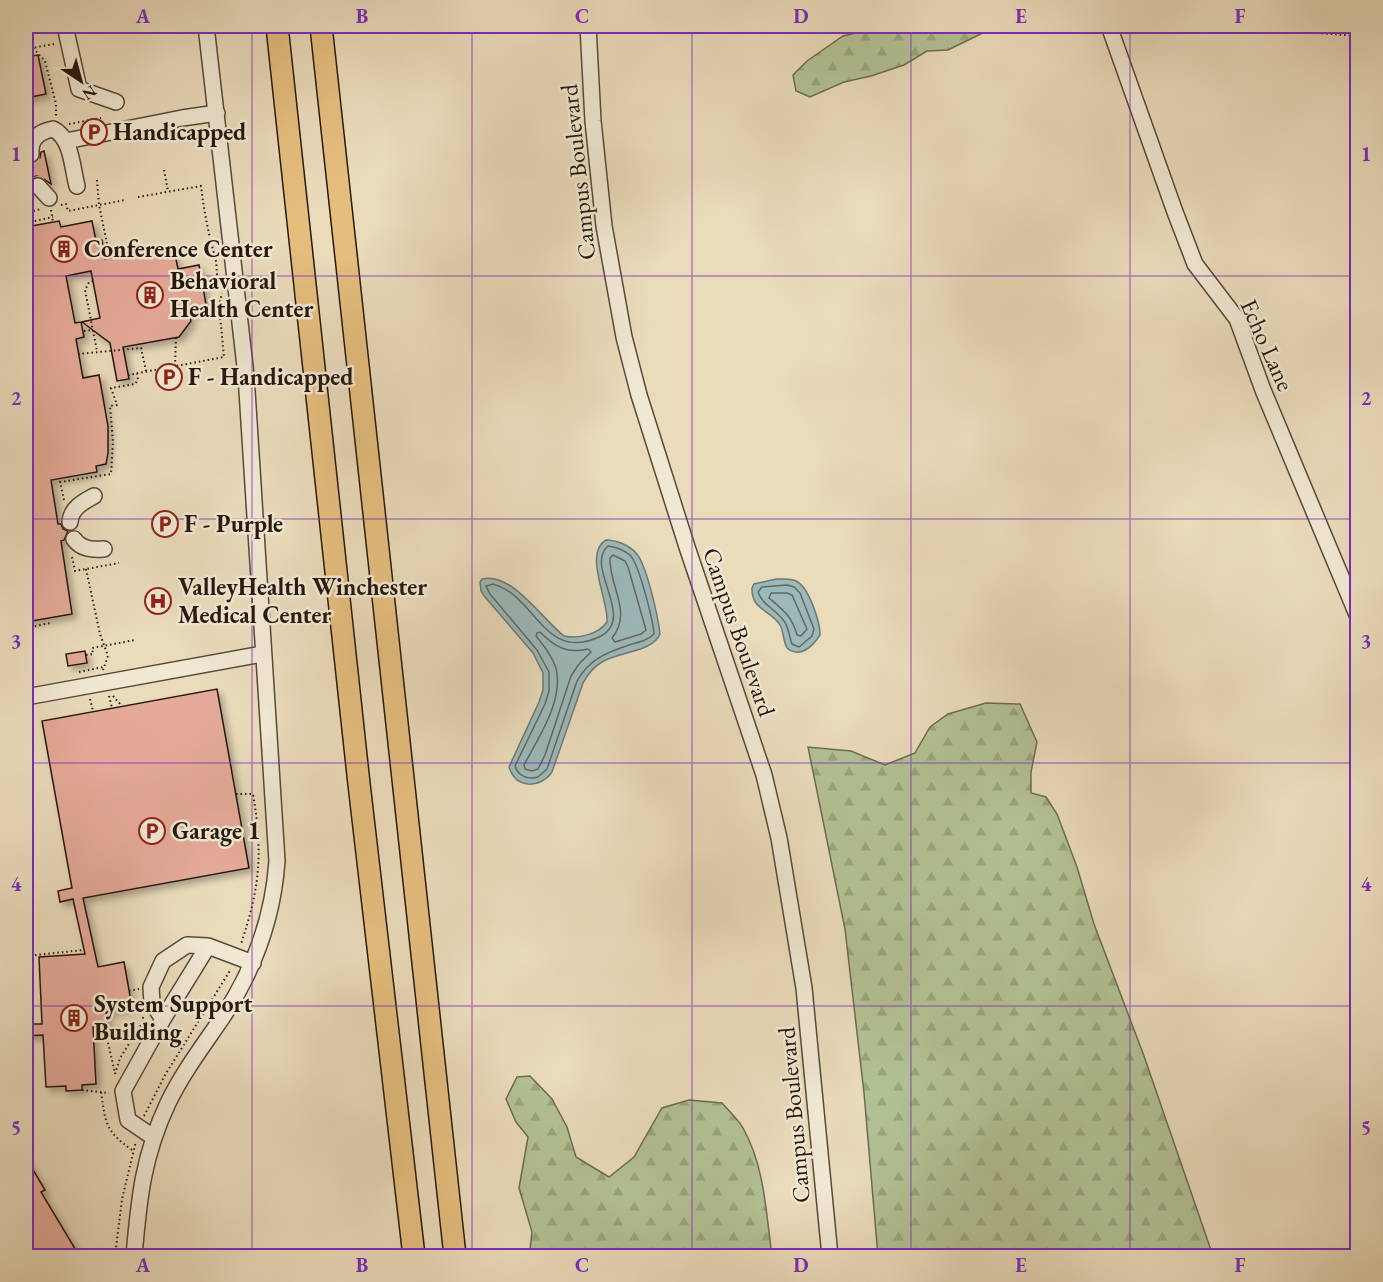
<svg xmlns="http://www.w3.org/2000/svg" width="1383" height="1282" viewBox="0 0 1383 1282" font-family="'EB Garamond',serif">
<style>
.forest{fill:url(#forest-firs);stroke:#6c6c50;stroke-width:1.5}
.water{fill:#9cb9ba;stroke:#6d7975;stroke-width:1.5}
.lines{fill:none;stroke-linecap:round;stroke-linejoin:round}
.shore{stroke:#616864;stroke-width:1.5}
.building{fill:#e4a998;stroke:#26180d;stroke-width:1.5;filter:url(#shadow)}
.minor-tunnel{stroke:#c3b498;stroke-width:15;stroke-dasharray:15 8;stroke-linecap:butt}
.minor-casing{stroke:#574938;stroke-width:18}
.highway-casing{stroke:#26180d;stroke-width:24}
.path{stroke:#26180d;stroke-width:2;stroke-dasharray:1.5 3;stroke-linecap:butt}
.minor{stroke:#f1e8d3;stroke-width:15}
.highway{stroke:#e5be7e;stroke-width:21}
.grid{fill:none;stroke:#7b2cbf;stroke-width:1.5;stroke-opacity:0.55}
.labels{text-anchor:middle;stroke-width:5;stroke-linejoin:round;paint-order:stroke}
.poi-label{font-size:24px;font-weight:bold;fill:#26180d;stroke:#f1e8d3;text-anchor:start}
.street-label{font-size:24px;fill:#26180d;stroke:#f1e8d3}
.neatline{fill:none;stroke:#7b2cbf;stroke-width:2}
.grid-label{font-size:20px;text-anchor:middle;font-weight:bold;fill:#7b2cbf}
</style>
<defs>
<pattern id="forest-firs" width="22" height="20" patternUnits="userSpaceOnUse" patternTransform="scale(1.5)"><rect width="22" height="20" fill="#b2c194"/><path d="M5 1l3.5 6h-7zM16 11l3.5 6h-7z" fill="#99a57e"/></pattern>
<filter id="shadow"><feDropShadow dx="4.5" dy="4.5" stdDeviation="3" flood-color="#0004"/></filter>
</defs>
<rect width="100%" height="100%" fill="#eadbbb"/>
<filter id="stains"><feTurbulence type="fractalNoise" baseFrequency=".00333" numOctaves="4"/><feColorMatrix values="0 0 0 0 .2 0 0 0 0 .09 0 0 0 0 .02 0 0 0 .5 -.17"/></filter>
<radialGradient id="worn" r=".72"><stop offset=".6" stop-color="#630" stop-opacity="0"/><stop offset="1" stop-color="#630" stop-opacity=".3"/></radialGradient>
<path class="forest" d="M886,26H997L948,50L927,51L904,65L871,76L844,82L810,97L796,91L793,75L807,61L843,36Z
M986,703L1020,704L1037,742L1031,772V793L1046,797L1057,814L1077,867L1094,924L1144,1056L1213,1256H878L864,1093L845,929L808,747L851,751L885,765L915,753L930,727L948,714Z
M530,1076L552,1099L567,1127L576,1157L609,1177L634,1157L662,1108L689,1100L722,1103C729,1111 738,1119 743,1128C765,1167 766,1214 772,1256H532L530,1250L532,1232L519,1188L528,1137L516,1122L506,1099L517,1077Z"/>
<path class="water" d="M606,540C616,540 629,545 636,553C647,565 658,617 660,634C653,652 618,652 602,662C593,667 588,674 583,683L552,772C540,789 516,789 509,767L539,702L543,690V673L533,653L485,597L481,591L480,582L482,579C511,571 543,620 564,636C579,639 599,634 607,622C609,601 583,553 606,540Z
M776,579C782,579 791,578 796,581C809,587 820,622 820,635C813,646 800,659 787,648C783,641 784,632 780,625C771,610 751,610 752,588L754,584Z"/>
<g class="lines">
<path class="shore" d="M608,546C615,547 624,550 630,555C639,564 653,620 654,634C648,640 640,642 632,644C608,652 590,658 577,681L547,769L538,777C528,780 518,776 515,766L545,704L549,691V672L537,650L490,594L486,586L493,584C537,596 544,664 601,636C636,617 584,567 608,546Z
M613,555L625,561L628,567L646,630L641,634L615,642L612,638C633,612 609,587 610,558Z
M787,585L794,587L800,593L814,629L812,636L799,647L792,644C789,636 789,628 784,621C776,609 763,606 758,592L762,587Z
M771,593H787L792,595L807,629L801,636L797,635C792,616 783,610 769,598Z
M537,633L540,632C555,647 567,654 588,649L591,652L579,664L571,676L545,755L538,769L532,771L525,769L524,765C538,738 564,701 556,668C552,656 544,646 536,636Z"/>
</g>
<path class="building" d="M38,55L46,94L26,98V57Z
M44,151L51,184L41,177L36,176L31,179L29,188L26,189V162L35,163L40,158L41,152Z
M59,221L61,227L92,221L96,241L102,240L105,259L164,248L176,259L178,269L199,265L207,310L189,313L191,321L179,337L123,347L129,379L117,381L110,343L82,322L100,318L91,271L66,276L75,323L81,322L84,337L76,339L83,378L99,375L108,426V453L106,464L96,466L97,472L51,480L58,524H61L63,529L68,531L64,540L61,541L72,614L26,622V227Z
M85,651L87,663L68,666L66,654Z
M217,689L249,868L83,898L98,967L124,962L132,1007L106,1012L108,1025L93,1027L96,1084L82,1085V1090L66,1091V1086L46,1087L43,1035L27,1036L26,1024H42L39,957L85,954L73,899L60,902L58,891L72,888L42,721Z
M26,1158L45,1190L41,1192L80,1257H26Z"/>
<g class="lines">
<path class="minor-tunnel" d="M31,154L38,186"/>
<defs>
<path id="minor" d="M65,26L79,89L116,102
M588,26L593,121L604,226L624,337L639,395L687,547L764,775L779,838L804,988L830,1256
M1109,26L1175,212L1195,264L1237,319L1263,390L1358,617
M26,30L27,26
M66,141L182,118L217,113
M31,154C30,139 38,132 53,129C72,138 72,168 77,186
M38,186L49,198
M70,522C71,508 83,502 94,496
M74,539C81,549 92,550 104,549
M26,697L262,654
M163,1019L152,1003L151,987L163,961L187,945L208,946
M153,1137L128,1120L123,1091L163,1019L208,946L253,963
M134,1256C139,1198 143,1156 168,1103C183,1072 203,1046 222,1018C254,970 273,919 277,861L246,375L206,26"/>
<path id="highway" d="M277,26L359,784L414,1256
M321,26L455,1256"/>
</defs>
<use href="#minor" class="minor-casing"/>
<use href="#highway" class="highway-casing"/>
<path class="path" d="M1223,26L1358,36
M33,48L45,61L56,104V117
M26,49L54,44
M69,124L101,118
M164,170L168,191
M97,180L99,205L110,258
M138,197L201,186C204,211 208,232 215,257C218,267 215,275 220,285
M61,205L66,204L68,211L125,200
M51,210L53,222
M29,212L41,209
M26,223L53,217
M93,281L89,282L85,290L97,351
M84,331L92,330
M78,354L141,348L146,371
M175,366L176,337
M128,375L224,357L219,305L222,293
M64,500L60,482L111,474L113,442L110,406L117,405L111,388L135,384L138,380L137,373
M72,557L75,571L119,563
M86,569L100,634L108,656L103,670
M26,628L50,623
M86,655L93,654L92,648L135,640
M79,672L103,667
M109,696L112,708
M113,696L122,706
M90,699L93,711
M236,794H253C263,853 260,887 241,944
M26,928L28,939L26,947
M26,956L84,950
M129,991L139,989
M26,1021L28,1020
M106,1034L115,1073
M94,1036L138,1029
M115,1074L120,1058L143,1022V1015
M82,1090L109,1093
M101,1092C106,1123 104,1130 132,1150
M144,1116L165,1075L231,969
M115,1256L122,1199L136,1141"/>
<use href="#minor" class="minor"/>
<use href="#highway" class="highway"/>
</g>
<path class="grid" d="M252,26V1256M472,26V1256M692,26V1256M911,26V1256M1130,26V1256M26,276H1358M26,519H1358M26,763H1358M26,1006H1358"/>
<defs>
<symbol id="parking-ring" viewBox="-11 -11 22 22"><circle r="9.5" fill="#f1e8d3" stroke="#8f2418" stroke-width="1.5"/><path d="M-3.5-5.5H1a3.5 3.5 0 0 1 0 7H-1V5.5H-3.5ZM-1-3.4V-.6H.8a1.4 1.4 0 0 0 0-2.8Z" fill="#8f2418"/></symbol>
<symbol id="building-ring" viewBox="-11 -11 22 22"><circle r="9.5" fill="#f1e8d3" stroke="#8f2418" stroke-width="1.5"/><path d="M-4-6H4V6H1V3H-1V6H-4ZM-2.5-4.3h1.7v1.8h-1.7ZM.8-4.3h1.7v1.8H.8ZM-2.5-1h1.7V.8h-1.7ZM.8-1h1.7V.8H.8Z" fill="#8f2418"/></symbol>
<symbol id="hospital-ring" viewBox="-11 -11 22 22"><circle r="9.5" fill="#f1e8d3" stroke="#8f2418" stroke-width="1.5"/><path d="M-5-5h3v3.5h4V-5h3V5h-3V1.5h-4V5h-3Z" fill="#8f2418"/></symbol>
</defs>
<g fill-rule="evenodd">
<use href="#parking-ring" x="79" y="117" width="30" height="30"/>
<use href="#building-ring" x="49" y="234" width="30" height="30"/>
<use href="#building-ring" x="135" y="280" width="30" height="30"/>
<use href="#parking-ring" x="154" y="362" width="30" height="30"/>
<use href="#parking-ring" x="150" y="509" width="30" height="30"/>
<use href="#hospital-ring" x="143" y="586" width="30" height="30"/>
<use href="#parking-ring" x="137" y="816" width="30" height="30"/>
<use href="#building-ring" x="59" y="1003" width="30" height="30"/>
</g>
<g class="labels">
<g class="poi-label">
<text x="113" y="140">Handicapped</text>
<text x="84" y="257">Conference Center</text>
<text x="170" y="289">Behavioral<tspan x="170" dy="28">Health Center</tspan></text>
<text x="188" y="385">F - Handicapped</text>
<text x="184" y="532">F - Purple</text>
<text x="178" y="595">ValleyHealth Winchester<tspan x="178" dy="28">Medical Center</tspan></text>
<text x="172" y="839">Garage 1</text>
<text x="94" y="1012">System Support<tspan x="94" dy="28">Building</tspan></text>
</g>
<g class="street-label">
<text transform="translate(578 172) rotate(-96)" y="8">Campus Boulevard</text>
<text transform="translate(1267 345) rotate(66)" y="8">Echo Lane</text>
<text transform="translate(739 632) rotate(71)" y="8">Campus Boulevard</text>
<text transform="translate(794 1115) rotate(-95)" y="8">Campus Boulevard</text>
</g>
</g>
<rect width="1383" height="1282" fill="none" stroke="#eadbbb" stroke-width="66"/>
<g transform="translate(81 81) rotate(144)" stroke="#f1e8d3" stroke-width="4.5" paint-order="stroke">
<path d="M0-4.5L10 22L0 15L-10 22Z" fill="#26180d"/>
<text y="-9" font-size="16" font-weight="bold" text-anchor="middle" fill="#26180d">N</text>
</g>
<rect x="33" y="33" width="1317" height="1216" class="neatline"/>
<g class="grid-label">
<text x="143" y="23">A</text>
<text x="362" y="23">B</text>
<text x="582" y="23">C</text>
<text x="801" y="23">D</text>
<text x="1021" y="23">E</text>
<text x="1240" y="23">F</text>
<text x="16" y="161">1</text>
<text x="1366" y="161">1</text>
<text x="16" y="405">2</text>
<text x="1366" y="405">2</text>
<text x="16" y="648">3</text>
<text x="1366" y="648">3</text>
<text x="16" y="891">4</text>
<text x="1366" y="891">4</text>
<text x="16" y="1134">5</text>
<text x="1366" y="1134">5</text>
<text x="143" y="1272">A</text>
<text x="362" y="1272">B</text>
<text x="582" y="1272">C</text>
<text x="801" y="1272">D</text>
<text x="1021" y="1272">E</text>
<text x="1240" y="1272">F</text>
</g>
<rect width="100%" height="100%" filter="url(#stains)"/>
<rect width="100%" height="100%" fill="url(#worn)"/>
</svg>
